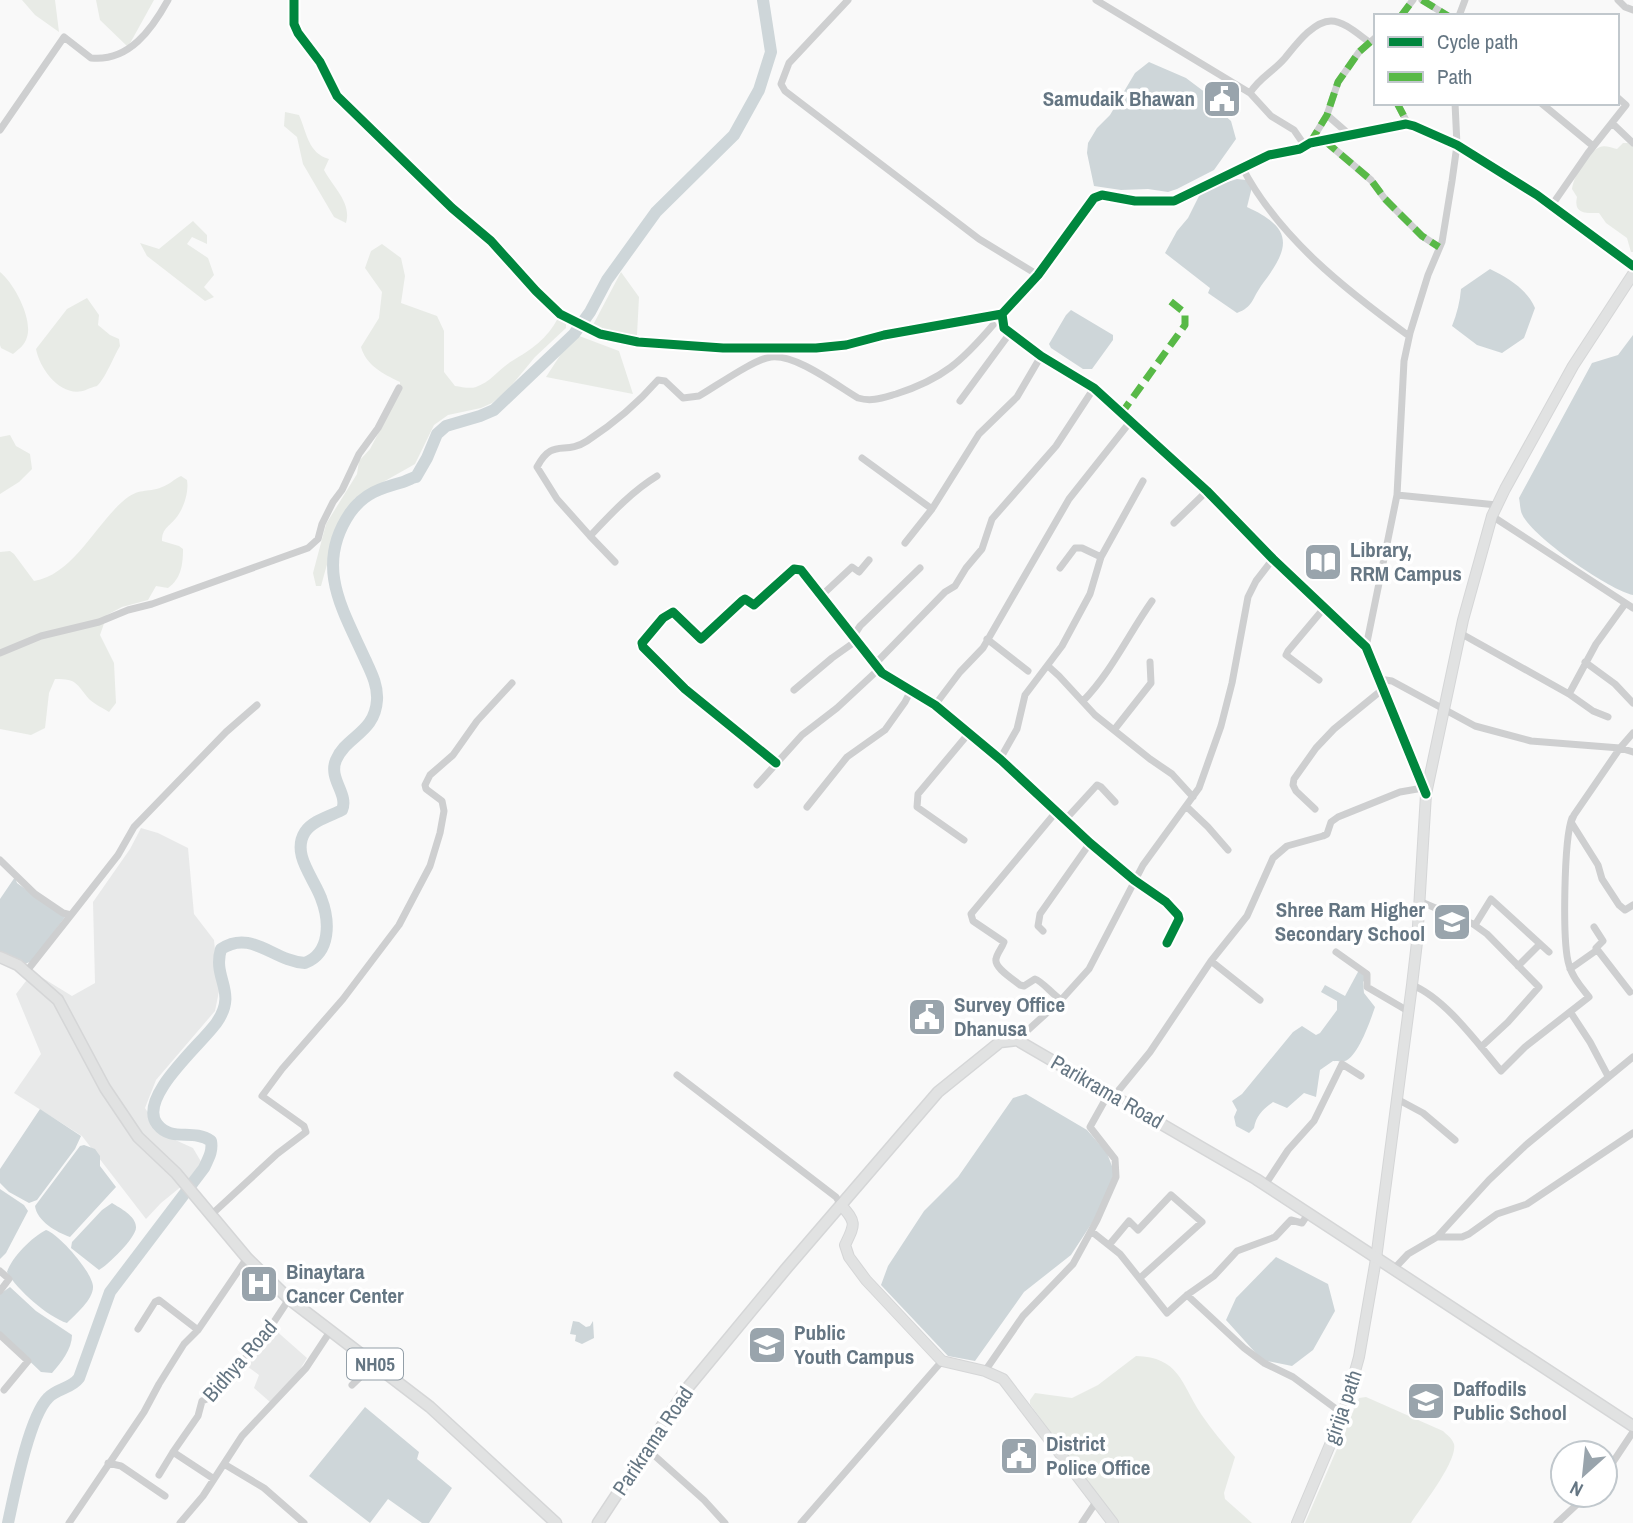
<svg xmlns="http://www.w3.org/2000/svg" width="1633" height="1523" viewBox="0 0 1633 1523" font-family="'Archivo Narrow',sans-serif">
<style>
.built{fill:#e8e9e9}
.green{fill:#e8ebe6}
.water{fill:#ced6d9}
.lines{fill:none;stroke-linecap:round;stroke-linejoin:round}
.river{stroke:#ced6d9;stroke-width:12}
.secondary-casing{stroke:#d5d6d7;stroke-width:12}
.primary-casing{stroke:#d5d6d7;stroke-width:13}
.street{stroke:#cecfd0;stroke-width:7}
.secondary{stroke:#e1e2e2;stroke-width:10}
.primary{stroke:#e1e2e2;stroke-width:10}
.quiet{stroke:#58b947;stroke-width:7;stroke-dasharray:14 7;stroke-linecap:butt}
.cycleway-casing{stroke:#fff;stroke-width:13}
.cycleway{stroke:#00873e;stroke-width:9}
.labels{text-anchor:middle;stroke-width:7;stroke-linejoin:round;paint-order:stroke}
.shield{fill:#fff;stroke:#939fa8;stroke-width:2}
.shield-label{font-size:19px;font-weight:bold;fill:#657683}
.poi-label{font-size:21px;font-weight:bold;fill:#657683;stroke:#fff;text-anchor:start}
.street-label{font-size:21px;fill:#657683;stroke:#fff}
</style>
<rect width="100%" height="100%" fill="#f9f9f9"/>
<path class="built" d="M141,828L158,833L188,848L194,914L214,940L219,991L215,1011L156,1080L145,1108L162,1134L193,1148L203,1165L199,1172L161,1203L146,1219L82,1136L14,1093L41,1054L16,994L33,972L72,996L95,983L93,902L130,849Z
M273,1328L307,1358L299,1371L270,1402L254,1388L259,1375L244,1364Z"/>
<path class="green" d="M22,0H55L59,32L35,15Z
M96,0H154L128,47L100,20Z
M285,112L299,115C307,133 308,153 329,159L324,170C333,187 352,203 346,223L334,217L303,164L297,137L284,126Z
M1623,143H1628L1633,147V252H1631L1627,238L1606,223L1599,213C1587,213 1573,215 1577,197L1572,189C1574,176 1586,153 1600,147C1605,145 1612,148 1617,149Z
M193,221L207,235V244L192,237L187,244L208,258L214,275L204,287L214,297L205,301L147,256L140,243L159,249Z
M382,244L401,258L405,276L401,303L437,316L444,331V372L455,386C462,387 470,389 476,387C491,382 499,369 512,361C532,349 547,339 558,318L566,323V328L535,357L507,391L492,403L481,408L448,415L434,425L415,464L355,498L336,532L321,586H316L313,573L326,524L357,474L359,461L370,449L400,392V382C383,374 366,365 361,347L379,318L382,292L365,268L371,251Z
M0,272C14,283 33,319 27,337C25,345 19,349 13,354L1,348L0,345Z
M621,272L639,297L637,335L608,333L593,325Z
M87,298L99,315L98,325L110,335L119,339L120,346C114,356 105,379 97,386C96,386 87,389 86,390C62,399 40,370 36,349L67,309Z
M574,334L619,351L633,394L546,377Z
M10,435L16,446L30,454L32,469L19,482L0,494V437Z
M181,476L187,480C189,492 184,508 176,518C169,527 162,528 162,541L179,546L183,549C183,565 181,579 168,588L156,586L148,600L122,607L107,615L100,635L114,663L116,703L109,712C103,708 94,704 89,699C76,684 78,679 55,679L49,693L45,728L31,735L0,729V552L10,551L14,554L34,581C72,575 95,526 122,502C140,486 146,494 162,487C169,485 174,479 181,476Z
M1136,1356C1179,1357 1181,1383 1201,1414C1211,1429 1223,1443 1235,1457L1224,1493L1225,1499L1252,1523H1119L1083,1479L1030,1404V1400L1035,1393L1072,1398L1098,1385Z
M1366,1397L1443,1431C1447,1435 1452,1438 1454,1444C1458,1461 1421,1507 1411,1523H1305L1359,1398Z"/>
<path class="water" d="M1149,62L1186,78L1210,96L1221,112L1231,121L1236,139L1214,170L1177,189L1168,192L1148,189L1121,190L1094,186L1087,153L1088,143L1097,128L1110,115L1135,73Z
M1237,179L1246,180L1252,187L1247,207C1295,229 1290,248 1261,286C1252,299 1253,307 1237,313L1208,293L1210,288L1165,253L1177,231L1188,218L1202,190Z
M1490,269C1508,278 1527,289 1535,308L1524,338L1502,353L1477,345L1452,326C1457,314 1460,301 1461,289Z
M1071,310L1113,335V340L1092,369H1083L1051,348L1049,344L1066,315Z
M1633,335V595C1609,590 1531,536 1522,514C1520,510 1520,502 1519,498L1592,363L1618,355Z
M15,877L17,883L65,917L32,961L25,964L0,955V899Z
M1359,970L1367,977L1363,982L1364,993L1375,1007C1371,1019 1358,1057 1345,1061C1343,1062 1334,1061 1333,1061L1320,1070L1316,1097L1304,1093L1287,1108L1273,1102C1262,1110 1256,1116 1254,1128L1249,1133L1236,1126L1234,1117L1237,1110L1232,1101L1242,1094L1293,1032L1302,1026L1316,1035L1320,1033L1337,1010V1001L1321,992L1325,985L1345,996Z
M1026,1094L1087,1130L1107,1153L1115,1174L1105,1203L1071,1255L1024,1292L975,1361L948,1356L881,1285L888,1266L924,1211L958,1177L1013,1098Z
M40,1109L81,1136L75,1149L37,1200L29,1203L9,1192L0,1183V1169Z
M84,1145L95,1149L100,1156V1166L116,1187L70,1237C56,1232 37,1221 35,1206L80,1146Z
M0,1189L24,1205L28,1211L6,1253L0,1259Z
M112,1203C120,1208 136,1216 136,1227C137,1237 108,1265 99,1270L71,1248L72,1242L102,1210Z
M46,1230C59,1234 92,1272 93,1286C94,1299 76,1314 67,1323C48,1317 17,1290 7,1272C12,1257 32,1237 46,1230Z
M1276,1257L1328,1284L1335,1311L1313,1350L1292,1366L1262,1360L1226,1320L1236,1298Z
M10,1287L36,1311L72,1335C72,1349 61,1363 52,1373L41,1372L0,1333V1294Z
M573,1321L579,1322L586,1327L590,1326L593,1321L594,1338L582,1344L575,1341L576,1335L570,1334Z
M365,1407L419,1452L417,1459L452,1488L429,1523H422L388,1499L370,1523L309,1476Z"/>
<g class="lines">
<path class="river" d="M8,1523C14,1495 29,1417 48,1398C57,1388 71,1389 79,1378L110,1292L204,1168C208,1159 213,1152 211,1141C192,1128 172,1143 157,1124C137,1097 203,1043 217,1022C238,991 212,979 221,949C252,929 273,961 305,963C331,953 330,921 321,898C314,878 291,854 305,832C312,821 330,816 342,810C349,794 328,779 336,760C346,736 375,733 377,700C378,685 371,672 365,659C343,610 314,566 350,513C364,493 381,488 403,482C408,480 414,477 416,477L427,458L437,434L446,426L480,416L494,410L574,334L590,312L607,280L656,212L734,135L759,90L771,52L763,0"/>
<defs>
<path id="secondary" d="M841,1205C857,1223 855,1224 845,1245L849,1257L866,1280L942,1361L985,1371L1003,1379L1113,1523
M1297,1523L1343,1414L1359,1357L1376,1259L1412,985L1417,942L1426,794L1463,620L1492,516L1505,489L1573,366L1633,274"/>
<path id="primary" d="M0,957L18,965L58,1000L105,1088L138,1137L176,1173L247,1258L289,1299L430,1407L556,1523
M598,1523L685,1391L785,1270L938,1092L1000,1042L1017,1040L1256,1179L1633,1426"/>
</defs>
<use href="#secondary" class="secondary-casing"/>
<use href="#primary" class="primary-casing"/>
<path class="street" d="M294,0V24L298,33L320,62L337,96L452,208L491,241L536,291L560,314L600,334L638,342L723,348H816L846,345L884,335L1002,314
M848,0L789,63L781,84L785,91L979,239L1038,275
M1096,0L1250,93L1271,116L1294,130L1305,146
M1422,0L1448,16
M1618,0L1625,7L1633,10
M1401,16L1413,0
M1459,16L1465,0
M1250,93C1259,78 1273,72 1285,58C1295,46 1313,21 1331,21C1344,21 1359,35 1369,42
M1397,103L1408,124
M1541,103L1593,146
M1327,115L1351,136
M1612,123L1633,143
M0,130L64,37L91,58C129,62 152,29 168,0
M1325,141L1371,180L1385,199L1422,236L1439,247
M1310,143L1327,115L1338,82L1359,52L1376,37
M1242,167C1279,238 1346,290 1409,336
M1552,205L1588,153L1626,105L1617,97
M960,401L1010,333
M862,458L932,509
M1397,495L1497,505
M1492,516L1633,608
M1174,523L1207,491
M590,536L557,499L537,467C553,437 564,456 587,441C613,424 638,403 658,380L665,381L683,398L699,396C715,387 754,359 771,357C796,354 836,385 858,398C872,402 882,398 896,394C943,379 962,361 993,325
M905,543L932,509L979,434L1017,397L1041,356
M615,562L590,536C611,514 631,492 657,476
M1060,568L1075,548H1082L1101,557
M821,596L852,567L859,572L869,560
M1460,633L1569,694L1593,711L1608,717
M853,637L860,626L920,568
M987,639L1028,671
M1366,647L1397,495L1404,361L1410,333L1428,275L1442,242L1452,181L1457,145L1455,103
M0,653L41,636L99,622L128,610L152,604L308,548L318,539L322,524L333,502L342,490L359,454L378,428L399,388
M1585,662L1615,684L1633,703
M874,665L945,592L955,586L966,568L982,549L992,519L1056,446L1094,388
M1048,666L1059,676L1095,715L1150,759L1172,774L1193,797
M1379,679L1392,681L1475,726L1531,741L1620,748L1633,752
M1319,680L1286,655L1288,651L1325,607
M794,690L832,658L856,641
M1569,694L1596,644L1625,604
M1083,701C1112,671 1128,635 1152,601
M935,705L960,672L983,648L1069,499L1130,422
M1114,730L1151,683L1150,662
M1633,733L1620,748L1574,815L1571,822L1598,865L1602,879L1619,905L1625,910L1633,905
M1000,759L1017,729L1025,695L1062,646L1090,594L1101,557L1143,481
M776,763L685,689L643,647L642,643L663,618L673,612L701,639L742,601L745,599L754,605L794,569L801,570L882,673L935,705L1001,760L1090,843L1134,880L1166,902L1178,915L1179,919L1167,943
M757,785L802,735L837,708L879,669
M1426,794L1366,647L1273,559L1207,491L1094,388L1041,356L1004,328L1002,314L1038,275L1094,198L1102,195L1135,201H1174L1269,155L1300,149L1310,143L1406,124L1414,126L1457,145L1537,195L1633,266
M1186,806L1208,827L1228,850
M807,807L847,757L885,730L905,702L911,690
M1315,809L1296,791L1293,785L1294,779L1316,748L1334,729L1383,689
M1056,812L971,914L973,921L1004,942C1002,948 997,953 996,959C994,968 1013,979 1020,985L1024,986L1035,979C1042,981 1052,994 1061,1000
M1065,820L1097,785L1101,787L1115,802
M964,840L917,807L918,794L969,733
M0,860L35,894L63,913L71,915L26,972
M1419,901L1473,924L1487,934L1539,987L1508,1022L1481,1047
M71,915L118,855L134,827L226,732L257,705
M1475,925L1491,899L1549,952
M1594,927L1603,941L1596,948L1630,992
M1043,931L1038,926L1040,914L1090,843
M1336,952L1367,974V987L1408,1011
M1211,961L1260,1000
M1518,966L1540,944
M1570,969L1597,950
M1412,985C1445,998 1478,1044 1501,1071L1525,1047L1589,997C1582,988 1572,977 1569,965C1562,943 1564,839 1572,818
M1571,1013L1590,1042L1608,1076
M1017,1040L1061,1000L1089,969L1143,865L1199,788L1221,726L1232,683L1248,597L1256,581L1273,559
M677,1075L836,1197L841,1205
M1114,1096L1150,1052L1211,961L1247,916L1273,858L1287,846L1323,836L1327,834L1331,822L1338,817L1400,792L1423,788
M1397,1099L1423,1113L1455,1140
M1265,1185L1288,1150L1314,1121L1342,1064L1361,1076
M211,1215L277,1154L306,1132L304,1126L262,1096L282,1069L343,999L399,925L430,866L440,833L444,811L442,801L426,789L425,785L430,775L453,755L477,721L512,683
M1091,1231L1120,1254L1167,1313L1187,1295L1214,1276L1237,1251L1275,1237L1291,1220L1302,1223L1308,1214
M1437,1237L1489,1180L1526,1145L1633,1057
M1109,1245L1129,1221L1138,1230L1171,1195L1202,1222L1140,1278
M1393,1270L1408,1254L1437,1237H1462L1469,1234L1497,1214L1527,1204L1633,1133
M0,1271L9,1279L0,1291
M1187,1295L1244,1348L1264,1363L1293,1377L1343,1414
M138,1329L155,1302L159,1300L198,1330
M0,1335L28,1361L4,1390
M985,1371L1023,1316L1073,1264L1097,1220L1116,1177L1115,1159L1090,1127L1109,1093
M352,1385L375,1363
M646,1448L704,1500L725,1523
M108,1463L121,1466L165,1496
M224,1464L264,1488L304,1523
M1605,1474L1633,1432
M159,1475L173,1452
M214,1479L173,1452L198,1416L202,1401L211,1397L266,1334L289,1299
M69,1523L144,1412L159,1384L184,1344L198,1330L247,1258
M180,1523L203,1496L242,1436L306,1368L331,1330
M801,1523L942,1361
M1082,1523L1096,1502
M1557,1523L1587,1495"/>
<use href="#secondary" class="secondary"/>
<use href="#primary" class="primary"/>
<path class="quiet" d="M1422,0L1448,16
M1401,16L1413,0
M1397,103L1408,124
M1325,141L1371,180L1385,199L1422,236L1439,247
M1310,143L1327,115L1338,82L1359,52L1376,37
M1121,414L1185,325V313L1169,300"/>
<defs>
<path id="cycleway" d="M294,0V24L298,33L320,62L337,96L452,208L491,241L536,291L560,314L600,334L638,342L723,348H816L846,345L884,335L1002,314
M776,763L685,689L643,647L642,643L663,618L673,612L701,639L742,601L745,599L754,605L794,569L801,570L882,673L935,705L1001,760L1090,843L1134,880L1166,902L1178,915L1179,919L1167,943
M1426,794L1366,647L1273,559L1207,491L1094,388L1041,356L1004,328L1002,314L1038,275L1094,198L1102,195L1135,201H1174L1269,155L1300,149L1310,143L1406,124L1414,126L1457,145L1537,195L1633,266"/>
</defs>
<use href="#cycleway" class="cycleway-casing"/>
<use href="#cycleway" class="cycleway"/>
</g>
<defs>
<symbol id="civic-square" viewBox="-11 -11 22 22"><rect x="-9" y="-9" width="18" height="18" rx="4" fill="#99a4ac" stroke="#fff"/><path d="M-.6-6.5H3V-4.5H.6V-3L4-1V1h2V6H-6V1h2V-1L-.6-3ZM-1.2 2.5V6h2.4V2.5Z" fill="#fff"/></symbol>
<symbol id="library-square" viewBox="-11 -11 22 22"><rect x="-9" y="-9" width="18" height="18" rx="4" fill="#99a4ac" stroke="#fff"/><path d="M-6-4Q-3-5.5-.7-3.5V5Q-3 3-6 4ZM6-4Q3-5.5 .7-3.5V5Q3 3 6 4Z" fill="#fff"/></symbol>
<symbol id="school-square" viewBox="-11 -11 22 22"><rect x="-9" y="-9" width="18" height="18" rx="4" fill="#99a4ac" stroke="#fff"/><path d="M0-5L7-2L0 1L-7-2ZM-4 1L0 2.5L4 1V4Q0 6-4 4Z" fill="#fff"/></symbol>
<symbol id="hospital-square" viewBox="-11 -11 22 22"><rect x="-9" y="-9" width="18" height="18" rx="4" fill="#99a4ac" stroke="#fff"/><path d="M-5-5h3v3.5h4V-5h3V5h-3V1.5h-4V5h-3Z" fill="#fff"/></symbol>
</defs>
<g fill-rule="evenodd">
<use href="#civic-square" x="1200" y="77" width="44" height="44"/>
<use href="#library-square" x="1301" y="540" width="44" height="44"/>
<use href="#school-square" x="1430" y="900" width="44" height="44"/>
<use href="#civic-square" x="905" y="995" width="44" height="44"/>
<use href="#hospital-square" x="237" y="1262" width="44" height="44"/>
<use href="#school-square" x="745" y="1323" width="44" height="44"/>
<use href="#school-square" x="1404" y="1379" width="44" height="44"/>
<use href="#civic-square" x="997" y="1434" width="44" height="44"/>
</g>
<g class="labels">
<rect class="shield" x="347" y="1348.5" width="56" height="31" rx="5"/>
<g class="shield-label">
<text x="375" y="1371">NH05</text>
</g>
<g class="poi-label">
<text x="1195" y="106" text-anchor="end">Samudaik Bhawan</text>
<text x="1350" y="557">Library,<tspan x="1350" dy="24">RRM Campus</tspan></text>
<text x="1425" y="917" text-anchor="end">Shree Ram Higher<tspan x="1425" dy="24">Secondary School</tspan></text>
<text x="954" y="1012">Survey Office<tspan x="954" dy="24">Dhanusa</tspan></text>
<text x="286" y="1279">Binaytara<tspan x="286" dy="24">Cancer Center</tspan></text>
<text x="794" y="1340">Public<tspan x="794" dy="24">Youth Campus</tspan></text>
<text x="1453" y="1396">Daffodils<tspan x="1453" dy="24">Public School</tspan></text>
<text x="1046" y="1451">District<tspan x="1046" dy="24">Police Office</tspan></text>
</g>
<g class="street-label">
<text transform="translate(1107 1092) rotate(30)" y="7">Parikrama Road</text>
<text transform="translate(240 1361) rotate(-49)" y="7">Bidhya Road</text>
<text transform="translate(1343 1407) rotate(-71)" y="7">girija path</text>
<text transform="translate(653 1441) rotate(-56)" y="7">Parikrama Road</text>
</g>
</g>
<rect x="1374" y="14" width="245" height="91" fill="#ffffff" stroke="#c1c8cd" stroke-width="2"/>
<rect x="1388" y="37" width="35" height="10" fill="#00873e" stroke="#c1c8cd" stroke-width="2"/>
<text x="1437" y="49" font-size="21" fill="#657683">Cycle path</text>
<rect x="1388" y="72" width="35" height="10" fill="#58b947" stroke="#c1c8cd" stroke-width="2"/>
<text x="1437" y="84" font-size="21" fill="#657683">Path</text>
<g transform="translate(1584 1474) rotate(207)"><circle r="33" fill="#ffffff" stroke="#c1c8cd" stroke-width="2"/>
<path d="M0-5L12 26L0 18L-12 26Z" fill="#99a4ac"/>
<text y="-10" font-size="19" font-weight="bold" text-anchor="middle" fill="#657683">N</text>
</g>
</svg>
